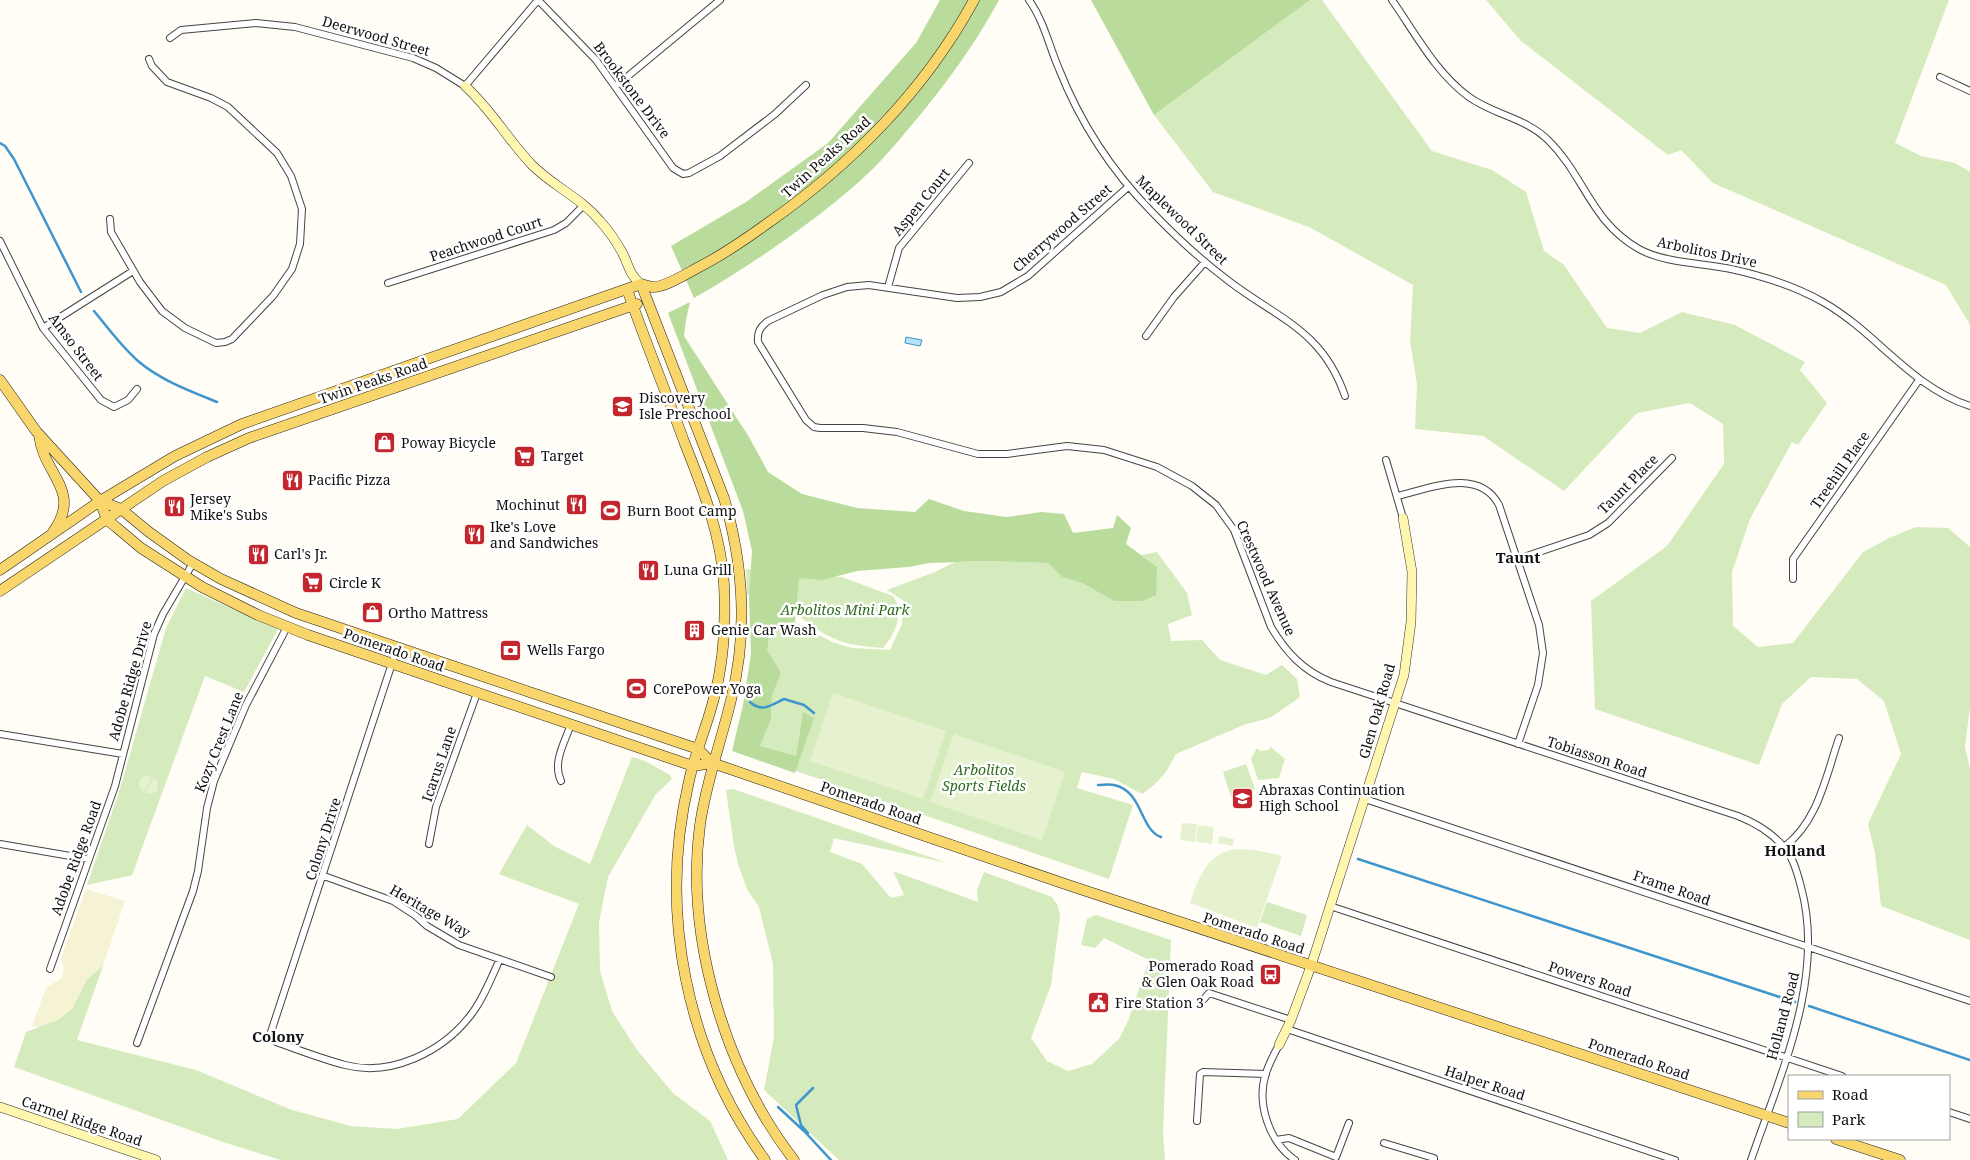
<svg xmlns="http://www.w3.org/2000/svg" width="1970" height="1160" viewBox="0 0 1970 1160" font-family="'Noto Serif',serif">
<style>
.farmland{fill:#f6f3d4}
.green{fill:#d5ebbd}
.forest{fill:#b9dc9c}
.pitch{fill:#e6f2cf}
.water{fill:#b9e0f7;stroke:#3f96cf}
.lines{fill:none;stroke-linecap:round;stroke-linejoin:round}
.stream{stroke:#3f96cf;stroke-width:2.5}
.street-casing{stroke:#444;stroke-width:8}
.secondary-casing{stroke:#333;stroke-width:10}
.primary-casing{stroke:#222;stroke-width:11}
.street{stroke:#fff;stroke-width:6}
.secondary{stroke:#fff6b0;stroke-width:9}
.primary{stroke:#f9d66b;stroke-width:10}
.labels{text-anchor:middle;stroke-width:5;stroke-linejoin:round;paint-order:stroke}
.street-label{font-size:14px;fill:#111;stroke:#fff}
.poi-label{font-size:14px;fill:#111;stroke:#fff;text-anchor:start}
.park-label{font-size:14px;font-style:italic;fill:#2f6b1f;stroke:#fff}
.neighbourhood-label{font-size:15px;font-weight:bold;fill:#111;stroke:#fff}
</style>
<rect width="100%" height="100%" fill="#fffdf5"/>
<path class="farmland" d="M86,889L125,901L103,966L87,979L72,1009L58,1020L40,1027L32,1026L46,988L62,978L64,970L61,959Z"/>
<path class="green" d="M1310,0H1322L1432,151L1492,170L1526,192L1544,251L1564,265L1607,328L1640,333L1682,312L1735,325L1805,362L1800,370L1827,403L1798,445L1792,442L1750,519L1732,572L1733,626L1758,647L1793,643L1863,552L1889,538L1916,527L1948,528L1970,547V707L1965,747L1970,769V940L1881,906L1875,853L1868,824L1901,754L1884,701L1857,679L1811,677L1782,704L1759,765L1595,709L1591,601L1667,546L1724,464L1723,424L1690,403L1637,413L1564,491L1483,436L1415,429L1417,384L1410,341L1413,285L1309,227L1213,192L1154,115Z
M1486,0H1949L1895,143L1921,156L1955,163L1970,172V325L1946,285L1713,183L1681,150L1668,155L1521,41Z
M1157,552L1187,593L1192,615L1168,624L1171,641L1202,640L1220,660L1266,675L1282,665L1297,679L1300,697L1270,718L1246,724L1176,754L1166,772L1154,785L1142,794L1114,779L1082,772L1077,788L1133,805L1109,879L796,771L803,713L796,757L760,746L771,720L772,696L781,673L766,650L770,631L795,622L832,642L852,648L890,650L902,624L904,601L887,590L935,572L955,562L983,561L1048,563L1062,577L1082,583L1114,601L1157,567L1141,555Z
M746,569L842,577L893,596C905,612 895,634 883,648C867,647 848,645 833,638C814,630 799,614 781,604C770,599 759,596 747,594Z
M186,588L278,629L244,692L205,676L132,875L87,885L120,789L166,628Z
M1271,747L1285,759L1279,778L1258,780L1251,759L1257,748L1260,751L1269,750Z
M632,757L645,761L670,775L672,779L656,794L608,877L599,922L600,971L612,1011L637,1050L673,1093L710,1121L728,1160H281L226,1143L14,1067L26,1032L58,1020L72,1009L87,979L103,966L77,1040L196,1070L292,1110L351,1126L397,1129L458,1119L516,1063L579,904L499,874L527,825L554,846L590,864Z
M1246,764L1255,789L1231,797L1223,772Z
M733,789L947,863L834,838L830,852L862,864L891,898L904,895L893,871L978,902L977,890L984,872L1052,897L1058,906L1060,916L1051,985L1031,1038L1047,1061L1068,1071L1092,1064L1119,1039L1128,1021L1149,960L1104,938L1095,948L1081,945L1087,919L1096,915L1171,940L1163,1132L1165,1160H839L764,1090L774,1037L773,964L759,907L748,891L739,867L734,847L726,790Z
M1267,902L1307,915L1301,936L1260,922Z"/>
<path class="forest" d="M940,0H999C974,46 944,87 910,127C895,145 879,164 861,180C810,225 753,264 694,298L671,246L746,202L828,143L916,43Z
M1091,0H1310L1154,115Z
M690,302L686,320L684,336L749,437L768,472L802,494L857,508L915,512L929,499L964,511L1007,517L1041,512L1064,514L1073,533L1113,528L1117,515L1131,528L1126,544L1157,567L1156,595L1142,601H1114L1082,583L1062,577L1048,563L983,561L930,563L908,567L857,571L822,580L799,578L795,622L770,632L767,650L781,673L772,696L771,720L760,746L796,756L803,712L814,718L795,773L732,751L743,705L751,654L749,598L752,551L743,511L668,313Z"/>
<path class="pitch" d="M833,693L946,731L923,799L810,761Z
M954,734L1065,772L1042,840L930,802Z
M146,776L152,777L144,792C137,787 137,778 146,776Z
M154,778L158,782V790L152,794L145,793Z
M1182,823L1197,824L1195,842L1180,840Z
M1198,825L1214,827L1212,844L1196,842Z
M1219,836L1234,839L1233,846L1218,843Z
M1238,849L1255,850L1282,856L1257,928L1190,903C1199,877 1207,852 1238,849Z"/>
<path class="water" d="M906,337L922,340L920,346L905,343Z"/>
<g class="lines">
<path class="stream" d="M0,143L5,146L14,159L81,292
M94,311C108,328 121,346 138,361C160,380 190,391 217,402
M750,702C762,713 771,705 784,699L804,705L814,713
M1098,785C1103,785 1110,784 1114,785C1143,791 1140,830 1161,837
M1358,859L1795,1002
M1809,1006L1970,1060
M778,1107L805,1132L831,1160
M808,1133L801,1125L796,1105L813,1088"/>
<defs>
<path id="street" d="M538,0L596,60L673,168L683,174L689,173L720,156L775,114L806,85
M1029,0C1044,21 1049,46 1059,69C1080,122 1111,170 1151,211C1175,236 1202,261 1230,282C1279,319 1323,331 1345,396
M1392,0C1415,33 1436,73 1469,97C1494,115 1526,118 1548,140C1585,176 1590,221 1639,249C1664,263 1703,263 1731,269C1763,276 1795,286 1823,302C1876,332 1911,387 1970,406
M170,38L181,30L256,23L295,27L413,58L436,68L465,86L538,0
M1940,77L1970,91
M616,86L720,0
M1128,187L1028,276L1001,292L980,297L957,298L869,285L847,287L823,295L768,321C760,327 757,332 758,342L806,420L814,427L820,428H863L897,432L978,454H1007L1067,446L1104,450L1157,467L1192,486L1216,505L1234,530L1271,627C1286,652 1303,671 1331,682L1738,816C1756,823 1775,835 1787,851C1794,860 1798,875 1801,887C1826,977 1780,1075 1751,1160
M110,219L111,232L140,282L162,311L185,328L216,343L225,342L232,339L273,296L292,269L300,244L302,209L291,176L277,153L228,107L211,98L167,82L152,66L149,59
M0,241L43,328L101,400L114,407L128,400L137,389
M388,283L554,230L566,223L584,205
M888,287L899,248L969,163
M43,328L133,271
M1146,336L1174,297L1205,262
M1386,460L1403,518
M1398,496C1430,488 1479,467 1499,505L1539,625L1543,653L1538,685L1518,744
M1518,559L1589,535L1608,523L1672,458
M1793,579V559L1919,380
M397,648L271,1032L276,1042C299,1050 322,1059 345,1065C391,1077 442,1052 470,1016C483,1000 491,978 500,959
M0,734L123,754
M561,781C552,762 565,742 571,724
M1365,799L1970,1001
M0,844L88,859
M429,844L436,807L477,693
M1784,847C1818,822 1826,776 1839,738
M324,876L393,901L416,916L427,926L459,945L551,977
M1330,906L1842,1076
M50,969L115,786L154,634L163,614L193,563
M1204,999L1209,993L1291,1020
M1287,1029L1675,1160
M137,1043L193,891L198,871L207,808L214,781L246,705L287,627
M1279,1045C1274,1054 1269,1064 1266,1073C1256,1103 1269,1142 1295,1160
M1949,1112L1970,1119
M1197,1121L1200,1074L1203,1072L1266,1074
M1276,1140L1289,1138L1336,1157L1349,1123
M1384,1143L1434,1158V1160"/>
<path id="secondary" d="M465,86C491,109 508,140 532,165C553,186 581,198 600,221C608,230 616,241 622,252C629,265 629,275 641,284
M1279,1045L1291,1020L1311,966L1404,675L1411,622L1412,572L1403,518
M0,1107L156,1160"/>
<path id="primary" d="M641,284L724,498C743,563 748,633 731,700C721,742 706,782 700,825C685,937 725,1071 794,1160
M627,289C645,341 666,392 685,444C703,489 721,535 724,584C726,623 724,661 714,698C707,726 695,753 689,781C658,912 686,1051 765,1160
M0,380L36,431L100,501L107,520L116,527L141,548L202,587L258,615L308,635L693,766L712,763L724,767L1068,885L1789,1123
M39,435C43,475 83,490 53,532
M100,501L121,509L149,532L188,560L221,579L296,613L698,749L712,763
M0,570L100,501L175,456L242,424L641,284C645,285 649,286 652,287C665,288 689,272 701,266C724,254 746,239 768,223C851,165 925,90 974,0
M0,591L163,481L207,457L249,438L637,304
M1836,1139L1900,1160"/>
</defs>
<use href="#street" class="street-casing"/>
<use href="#secondary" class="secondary-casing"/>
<use href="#primary" class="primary-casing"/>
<use href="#street" class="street"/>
<use href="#secondary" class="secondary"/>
<use href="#primary" class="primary"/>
</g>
<defs>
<symbol id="school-square" viewBox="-11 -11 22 22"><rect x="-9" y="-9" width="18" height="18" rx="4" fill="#c4262e" stroke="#fff"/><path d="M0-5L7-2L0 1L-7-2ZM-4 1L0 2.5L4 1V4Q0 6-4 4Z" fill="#fff"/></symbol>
<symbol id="shop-square" viewBox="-11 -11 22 22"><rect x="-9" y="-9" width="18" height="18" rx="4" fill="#c4262e" stroke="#fff"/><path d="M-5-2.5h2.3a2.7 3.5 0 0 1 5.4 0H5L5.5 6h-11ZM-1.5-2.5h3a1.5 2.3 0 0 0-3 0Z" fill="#fff"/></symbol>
<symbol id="supermarket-square" viewBox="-11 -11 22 22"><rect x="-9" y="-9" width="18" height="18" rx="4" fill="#c4262e" stroke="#fff"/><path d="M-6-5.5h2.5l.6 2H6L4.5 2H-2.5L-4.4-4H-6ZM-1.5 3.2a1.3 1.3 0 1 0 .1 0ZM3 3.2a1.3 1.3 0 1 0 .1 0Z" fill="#fff"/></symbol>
<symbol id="restaurant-square" viewBox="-11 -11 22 22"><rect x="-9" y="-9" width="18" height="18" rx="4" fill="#c4262e" stroke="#fff"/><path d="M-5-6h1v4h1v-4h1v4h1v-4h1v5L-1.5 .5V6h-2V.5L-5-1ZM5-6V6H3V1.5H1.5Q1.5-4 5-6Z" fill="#fff"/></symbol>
<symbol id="stadium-square" viewBox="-11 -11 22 22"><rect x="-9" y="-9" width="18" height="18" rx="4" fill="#c4262e" stroke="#fff"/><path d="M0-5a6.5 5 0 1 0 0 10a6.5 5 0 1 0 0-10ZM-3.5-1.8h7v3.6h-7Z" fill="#fff"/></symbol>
<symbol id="building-square" viewBox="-11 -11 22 22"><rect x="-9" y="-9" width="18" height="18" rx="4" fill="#c4262e" stroke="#fff"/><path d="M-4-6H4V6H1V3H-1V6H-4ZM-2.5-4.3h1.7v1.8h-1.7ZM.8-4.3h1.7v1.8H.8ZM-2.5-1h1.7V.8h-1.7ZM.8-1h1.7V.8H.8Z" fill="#fff"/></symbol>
<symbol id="bank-square" viewBox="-11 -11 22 22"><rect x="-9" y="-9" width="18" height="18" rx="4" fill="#c4262e" stroke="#fff"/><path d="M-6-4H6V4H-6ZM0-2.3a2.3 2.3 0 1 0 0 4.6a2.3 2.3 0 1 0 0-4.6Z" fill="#fff"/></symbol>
<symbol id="bus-square" viewBox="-11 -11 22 22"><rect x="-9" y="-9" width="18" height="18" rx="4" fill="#c4262e" stroke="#fff"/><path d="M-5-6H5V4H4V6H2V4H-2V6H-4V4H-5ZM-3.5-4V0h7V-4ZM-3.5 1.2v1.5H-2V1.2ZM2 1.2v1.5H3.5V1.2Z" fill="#fff"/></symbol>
<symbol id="civic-square" viewBox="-11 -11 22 22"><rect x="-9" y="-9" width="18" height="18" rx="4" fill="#c4262e" stroke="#fff"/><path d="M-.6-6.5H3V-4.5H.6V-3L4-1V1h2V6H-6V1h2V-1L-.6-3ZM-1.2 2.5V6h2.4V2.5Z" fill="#fff"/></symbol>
</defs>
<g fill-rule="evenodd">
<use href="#school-square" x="610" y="394" width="25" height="25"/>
<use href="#shop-square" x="372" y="430" width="25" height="25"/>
<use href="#supermarket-square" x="512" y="444" width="25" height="25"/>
<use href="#restaurant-square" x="280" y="468" width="25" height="25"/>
<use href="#restaurant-square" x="564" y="492" width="25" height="25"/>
<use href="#restaurant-square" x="162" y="494" width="25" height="25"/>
<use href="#stadium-square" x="598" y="498" width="25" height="25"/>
<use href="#restaurant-square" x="462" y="522" width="25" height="25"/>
<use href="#restaurant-square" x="246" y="542" width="25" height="25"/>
<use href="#restaurant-square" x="636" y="558" width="25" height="25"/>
<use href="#supermarket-square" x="300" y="570" width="25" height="25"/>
<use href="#shop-square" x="360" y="600" width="25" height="25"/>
<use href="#building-square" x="682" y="618" width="25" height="25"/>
<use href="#bank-square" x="498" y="638" width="25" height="25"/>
<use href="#stadium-square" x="624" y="676" width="25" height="25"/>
<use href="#school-square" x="1230" y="786" width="25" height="25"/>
<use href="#bus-square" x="1258" y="962" width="25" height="25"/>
<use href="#civic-square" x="1086" y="990" width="25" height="25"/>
</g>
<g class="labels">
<g class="street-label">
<text transform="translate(376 36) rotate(16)" y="5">Deerwood Street</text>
<text transform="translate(632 90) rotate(53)" y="5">Brookstone Drive</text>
<text transform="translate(826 157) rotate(-42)" y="5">Twin Peaks Road</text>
<text transform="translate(921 202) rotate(-51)" y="5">Aspen Court</text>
<text transform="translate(1182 220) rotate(44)" y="5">Maplewood Street</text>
<text transform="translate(1062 228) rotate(-41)" y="5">Cherrywood Street</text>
<text transform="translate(486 239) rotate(-18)" y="5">Peachwood Court</text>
<text transform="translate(1707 252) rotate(12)" y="5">Arbolitos Drive</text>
<text transform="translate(76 347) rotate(53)" y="5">Amso Street</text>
<text transform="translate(373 381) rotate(-19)" y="5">Twin Peaks Road</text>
<text transform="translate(1840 470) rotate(-55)" y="5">Treehill Place</text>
<text transform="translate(1628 484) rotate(-45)" y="5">Taunt Place</text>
<text transform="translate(1266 578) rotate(66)" y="5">Crestwood Avenue</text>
<text transform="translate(394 650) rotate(19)" y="5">Pomerado Road</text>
<text transform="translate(130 681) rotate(-74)" y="5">Adobe Ridge Drive</text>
<text transform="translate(1377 711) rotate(-74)" y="5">Glen Oak Road</text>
<text transform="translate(219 742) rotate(-68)" y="5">Kozy Crest Lane</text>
<text transform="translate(1597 757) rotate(18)" y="5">Tobiasson Road</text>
<text transform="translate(439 764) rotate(-71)" y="5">Icarus Lane</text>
<text transform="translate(871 803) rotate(19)" y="5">Pomerado Road</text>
<text transform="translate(323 839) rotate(-72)" y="5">Colony Drive</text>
<text transform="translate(76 858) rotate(-70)" y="5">Adobe Ridge Road</text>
<text transform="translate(1672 888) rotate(19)" y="5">Frame Road</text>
<text transform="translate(430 911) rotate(30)" y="5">Heritage Way</text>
<text transform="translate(1254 933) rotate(18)" y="5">Pomerado Road</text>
<text transform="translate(1590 979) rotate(18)" y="5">Powers Road</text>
<text transform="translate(1783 1016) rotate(-75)" y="5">Holland Road</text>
<text transform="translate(1639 1059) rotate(18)" y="5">Pomerado Road</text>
<text transform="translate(1485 1083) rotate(18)" y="5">Halper Road</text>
<text transform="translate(82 1121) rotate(19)" y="5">Carmel Ridge Road</text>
</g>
<g class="poi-label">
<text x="639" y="403">Discovery<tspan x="639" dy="16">Isle Preschool</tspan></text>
<text x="401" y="448">Poway Bicycle</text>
<text x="541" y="461">Target</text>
<text x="308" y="485">Pacific Pizza</text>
<text x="190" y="504">Jersey<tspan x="190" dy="16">Mike's Subs</tspan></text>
<text x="560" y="510" text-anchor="end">Mochinut</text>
<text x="627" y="516">Burn Boot Camp</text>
<text x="490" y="532">Ike's Love<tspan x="490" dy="16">and Sandwiches</tspan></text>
<text x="274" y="559">Carl's Jr.</text>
<text x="664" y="575">Luna Grill</text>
<text x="329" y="588">Circle K</text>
<text x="388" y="618">Ortho Mattress</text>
<text x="711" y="635">Genie Car Wash</text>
<text x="527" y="655">Wells Fargo</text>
<text x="653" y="694">CorePower Yoga</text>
<text x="1259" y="795">Abraxas Continuation<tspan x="1259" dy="16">High School</tspan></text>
<text x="1254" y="971" text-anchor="end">Pomerado Road<tspan x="1254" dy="16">&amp; Glen Oak Road</tspan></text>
<text x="1115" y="1008">Fire Station 3</text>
</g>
<g class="park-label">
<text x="845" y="615">Arbolitos Mini Park</text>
<text x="984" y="775">Arbolitos<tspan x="984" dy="16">Sports Fields</tspan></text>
</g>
<g class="neighbourhood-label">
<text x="1518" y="563">Taunt</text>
<text x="1795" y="856">Holland</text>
<text x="278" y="1042">Colony</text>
</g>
</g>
<rect x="1788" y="1075" width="162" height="65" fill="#ffffff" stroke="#a0a0a0"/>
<rect x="1798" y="1091" width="25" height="8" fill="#f9d66b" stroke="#a0a0a0"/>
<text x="1832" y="1100" font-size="15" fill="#111111">Road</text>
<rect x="1798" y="1112" width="25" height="15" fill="#d5ebbd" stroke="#a0a0a0"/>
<text x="1832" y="1125" font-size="15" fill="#111111">Park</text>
</svg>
